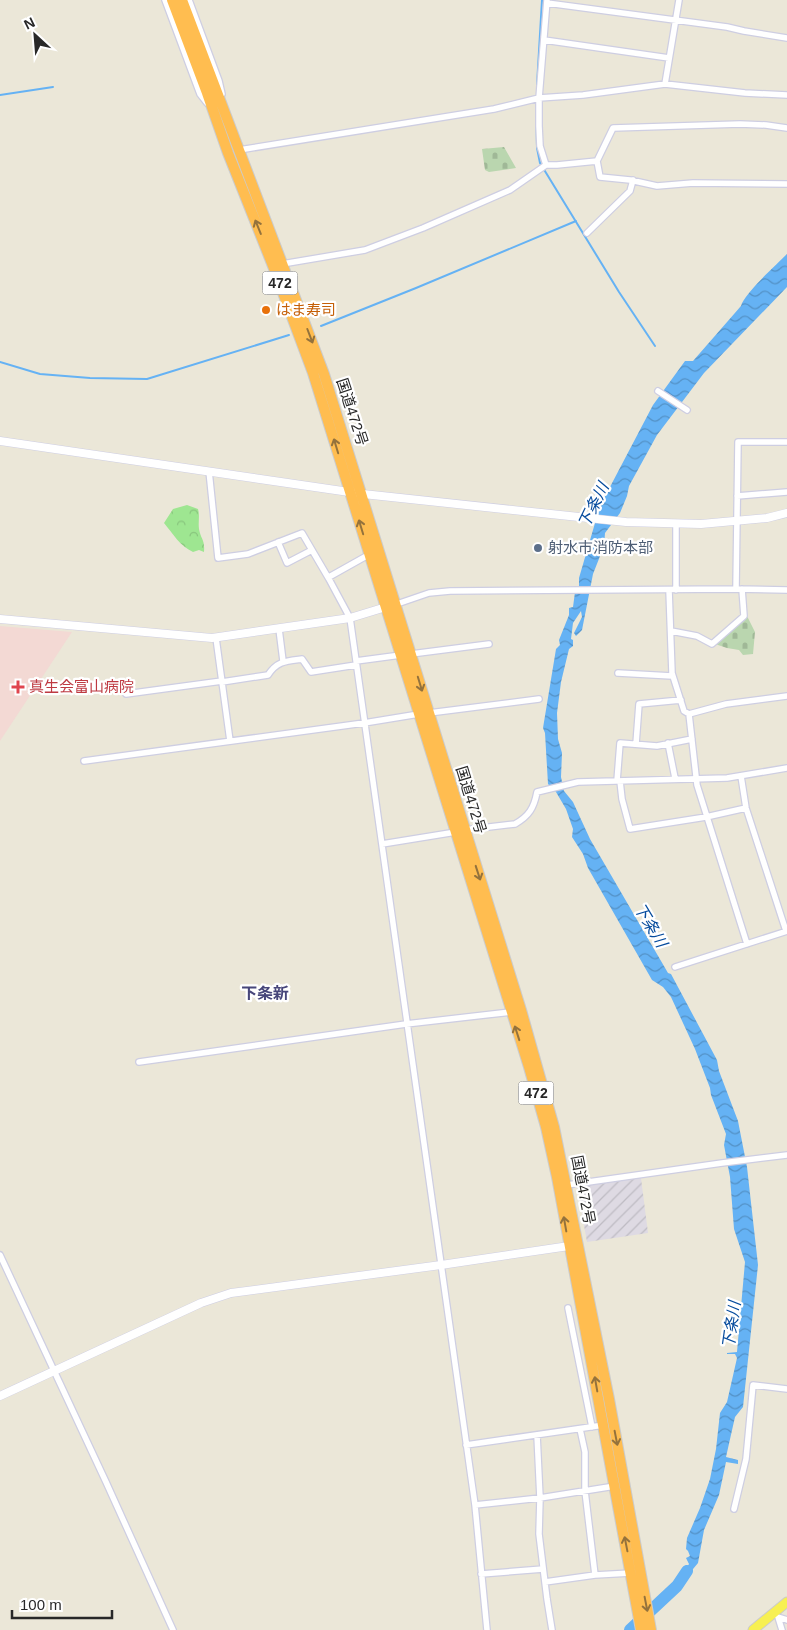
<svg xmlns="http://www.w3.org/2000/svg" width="787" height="1630" viewBox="0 0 787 1630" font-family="Helvetica,'Noto Sans JP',sans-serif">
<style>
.industrial{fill:url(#industrial-furrows)}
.medical{fill:#f3d9d4}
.forest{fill:url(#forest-crowns)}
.cemetery{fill:url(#cemetery-stones)}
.water{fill:url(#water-waves)}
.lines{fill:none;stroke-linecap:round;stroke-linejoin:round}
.stream{stroke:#65b2f4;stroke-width:2}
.river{stroke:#65b2f4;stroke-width:12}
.street-casing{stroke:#cecee2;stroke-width:8}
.secondary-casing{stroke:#cecee2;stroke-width:9}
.primary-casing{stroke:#cbcbcb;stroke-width:11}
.highway-casing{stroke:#cbcbcb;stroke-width:12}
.street{stroke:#fff;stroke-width:5.5}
.secondary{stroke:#fff;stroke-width:8}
.primary{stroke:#f7f052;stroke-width:9}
.highway{stroke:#ffbd50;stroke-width:10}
.oneway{stroke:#94723c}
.food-dot{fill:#e8710a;stroke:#fff;stroke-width:2}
.service-dot{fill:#5c6f8a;stroke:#fff;stroke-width:2}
.health-dot{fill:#e0444e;stroke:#fff;stroke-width:2}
.labels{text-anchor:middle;stroke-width:4.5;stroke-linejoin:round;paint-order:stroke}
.shield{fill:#fff;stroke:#686868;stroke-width:1}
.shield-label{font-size:14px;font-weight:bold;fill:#282828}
.food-label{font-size:15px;fill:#c56008;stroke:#fff;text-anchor:start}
.street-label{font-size:15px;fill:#282828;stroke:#fff}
.service-label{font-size:15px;fill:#4e5e75;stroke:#fff;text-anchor:start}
.health-label{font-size:15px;fill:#be3a42;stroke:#fff;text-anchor:start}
.water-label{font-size:16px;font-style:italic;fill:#074c9d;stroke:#fff}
.neighbourhood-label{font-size:16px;font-weight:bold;fill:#47467a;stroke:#fff}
</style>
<defs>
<pattern id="industrial-furrows" width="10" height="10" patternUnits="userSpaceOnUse" patternTransform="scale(1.25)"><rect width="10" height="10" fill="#dedae3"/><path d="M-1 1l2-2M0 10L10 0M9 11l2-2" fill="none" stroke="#bebbc3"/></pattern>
<pattern id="forest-crowns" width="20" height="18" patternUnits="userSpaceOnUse" patternTransform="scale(1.25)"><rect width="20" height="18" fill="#9ee691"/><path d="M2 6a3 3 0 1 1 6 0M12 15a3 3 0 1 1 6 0" fill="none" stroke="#88c57d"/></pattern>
<pattern id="cemetery-stones" width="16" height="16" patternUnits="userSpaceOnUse" patternTransform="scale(1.25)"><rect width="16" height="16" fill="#bad6af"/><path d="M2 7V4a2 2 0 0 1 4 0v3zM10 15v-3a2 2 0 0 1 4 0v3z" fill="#a0b897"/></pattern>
<pattern id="water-waves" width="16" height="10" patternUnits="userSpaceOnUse" patternTransform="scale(1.25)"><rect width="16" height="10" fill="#65b2f4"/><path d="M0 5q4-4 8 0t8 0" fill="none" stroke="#5391c6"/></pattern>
</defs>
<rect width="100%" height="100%" fill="#ebe7d8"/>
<path class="industrial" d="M641,1178L648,1233L587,1242L577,1187Z"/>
<path class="medical" d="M0,626L72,632L0,741Z"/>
<path class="forest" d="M187,505L198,509C200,516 198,522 199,529C201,540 205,539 204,552L199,550L193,552C179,545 174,535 164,523L173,509Z"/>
<path class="cemetery" d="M504,147L516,168L489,172L485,170L482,149Z
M747,616L755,632L753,654L743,655L739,650L727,648L715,644Z"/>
<path class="water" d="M787,254V287L704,373L657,435L629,486L627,496L620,513L605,533L604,546L593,574L582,630L576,636L574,633L582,617L581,611L573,623L571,639L573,640V646L569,649L561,682L557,713L558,739L562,753L561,777L564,791L573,802L590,839L668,973L671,974L717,1060L719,1071L738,1121L747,1167L758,1265L743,1407L735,1417L726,1457L738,1460V1464L726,1462L719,1495L704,1530L698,1563L679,1586L676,1584L689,1564L686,1558L690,1556L688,1551L686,1549L687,1538L700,1508L710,1479L716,1449L720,1413L727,1402L737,1358L735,1354H727V1353L737,1352L745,1262L734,1229L730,1177L724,1145L726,1134L711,1095L710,1088L695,1049L671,997L663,987L652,980L588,868L583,854L572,837L573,829L566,809L556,792L548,784L545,733L543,728L556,649L560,645L559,640L569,615V608L573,607L575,592L579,587V578L600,506L653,405L685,361H693L741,306C744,294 777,264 787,254Z"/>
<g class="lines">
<path class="stream" d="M537,85L542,0
M0,95L53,87
M536,100L537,148L540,163L619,292L655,346
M321,326L416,288L576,221
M0,362L40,374L90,378L147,379L289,335"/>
<path class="river" d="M630,1630L677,1586L687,1571"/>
<defs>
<path id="street" d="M165,0L200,94L207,103
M189,0L219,81L222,94
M547,3L727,27L744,31L787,38
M544,40L669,58
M665,84L679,0
M787,128L766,125L740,124L613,128L597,161L600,177L630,180L657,186L693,183L787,184
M239,150L494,109L539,98L583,95L665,84L745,93L787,95
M546,165L540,146L539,126V98L547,0
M587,233L630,191L633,180
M282,264L365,250L423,228L510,190L546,165H557L597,161
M658,391L687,410
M209,471L218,558L248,554L302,533L329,579L350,618L475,1505L487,1630
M737,496L787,492
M278,542L287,563L312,550
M329,577L370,554
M736,589L738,442H787
M669,590L672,673L684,711L689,714L697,785L747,944
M676,590V524
M394,605L429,593L450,591L736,589L787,590
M279,629L283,661
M671,631L697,636L712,644L744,616L742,589
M216,638L230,741
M411,654L489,644
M356,661L401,655
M618,673L672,676
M222,682L268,675C277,661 286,661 302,659L311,672L356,665
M126,694L222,681
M429,713L539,699
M689,714L726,704L787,696
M668,743L675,778
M636,744L639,704L681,700
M84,761L364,723L419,714
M741,776L746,808L786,931
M617,781L620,743L657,746L692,739
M620,781L622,799L630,829L706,817L746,808
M464,830L515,824C529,816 534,808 537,792L578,782L727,778L787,768
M382,844L456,832
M675,967L787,931
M139,1062L406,1024L511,1012
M567,1185L722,1163L787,1155
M0,1255L106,1482L173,1630
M568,1308L592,1427
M580,1429L585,1452V1491L595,1575
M537,1435L540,1498L539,1534L547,1599L552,1630
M466,1445L604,1425
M475,1505L540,1498L615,1486
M734,1509L746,1459L753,1385L787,1389
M481,1574L543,1569
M545,1582L595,1575L631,1573
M778,1617L782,1630
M778,1617L787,1620"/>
<path id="secondary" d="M0,441L363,494L626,522L701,524L767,518L787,513
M0,619L212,638L350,618L386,607
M0,1396L201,1303L231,1293L441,1265L569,1246"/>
<path id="primary" d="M753,1630L787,1602"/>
<path id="highway" d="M172,0L207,93L228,153L273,266L313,373L529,1067L546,1127L557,1177L641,1630
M182,0L324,374L521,1010L554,1127L609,1399L651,1630"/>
</defs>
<use href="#street" class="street-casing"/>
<use href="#secondary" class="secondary-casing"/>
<use href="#primary" class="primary-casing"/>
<use href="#highway" class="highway-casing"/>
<use href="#street" class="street"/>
<use href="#secondary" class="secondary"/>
<use href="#primary" class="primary"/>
<use href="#highway" class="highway"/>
</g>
<defs><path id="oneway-shaft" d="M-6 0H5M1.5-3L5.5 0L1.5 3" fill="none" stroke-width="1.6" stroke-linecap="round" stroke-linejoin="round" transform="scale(1.25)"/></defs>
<g class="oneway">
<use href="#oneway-shaft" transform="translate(258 227) rotate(-112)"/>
<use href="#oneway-shaft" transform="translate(310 336) rotate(69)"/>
<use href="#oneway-shaft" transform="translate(336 446) rotate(-107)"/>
<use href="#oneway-shaft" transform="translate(361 527) rotate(-107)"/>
<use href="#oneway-shaft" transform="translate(420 684) rotate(73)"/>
<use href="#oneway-shaft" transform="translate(478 873) rotate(72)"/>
<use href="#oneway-shaft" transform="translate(517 1033) rotate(-108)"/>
<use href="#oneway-shaft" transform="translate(565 1224) rotate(-100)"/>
<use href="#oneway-shaft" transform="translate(596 1384) rotate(-100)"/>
<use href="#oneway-shaft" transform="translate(616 1438) rotate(79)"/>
<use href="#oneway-shaft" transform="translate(626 1544) rotate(-101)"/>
<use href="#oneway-shaft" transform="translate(646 1604) rotate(79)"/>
</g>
<circle class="food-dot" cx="266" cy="310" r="5"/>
<circle class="service-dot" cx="538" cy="548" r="5"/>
<path class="health-dot" d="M15.5 679.5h5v5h5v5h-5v5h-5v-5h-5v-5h5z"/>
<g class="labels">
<g class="shield">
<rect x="262.5" y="271.5" width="35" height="23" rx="4"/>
<rect x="518.5" y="1081.5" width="35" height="23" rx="4"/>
</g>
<g class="shield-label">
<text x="280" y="288">472</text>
<text x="536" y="1098">472</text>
</g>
<g class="food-label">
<text x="276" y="315">はま寿司</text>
</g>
<g class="street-label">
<text transform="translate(352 412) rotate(72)" y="5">国道472号</text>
<text transform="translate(471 800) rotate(73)" y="5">国道472号</text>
<text transform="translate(583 1190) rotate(79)" y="5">国道472号</text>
</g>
<g class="service-label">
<text x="548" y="553">射水市消防本部</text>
</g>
<g class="health-label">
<text x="29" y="692">真生会富山病院</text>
</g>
<g class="water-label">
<text transform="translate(593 505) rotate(-64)" y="6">下条川</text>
<text transform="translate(651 925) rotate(59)" y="6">下条川</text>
<text transform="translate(731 1325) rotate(-82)" y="6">下条川</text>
</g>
<g class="neighbourhood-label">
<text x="265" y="999">下条新</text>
</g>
</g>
<g transform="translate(35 35) rotate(334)" stroke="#ffffff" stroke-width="4" paint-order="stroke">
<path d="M0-4L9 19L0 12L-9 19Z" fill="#282828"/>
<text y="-8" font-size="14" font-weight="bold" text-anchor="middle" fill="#282828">N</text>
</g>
<path d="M12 1610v8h100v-8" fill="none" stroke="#282828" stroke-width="2.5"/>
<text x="20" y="1610" font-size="15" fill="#282828" stroke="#ffffff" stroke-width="4" paint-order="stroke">100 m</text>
</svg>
